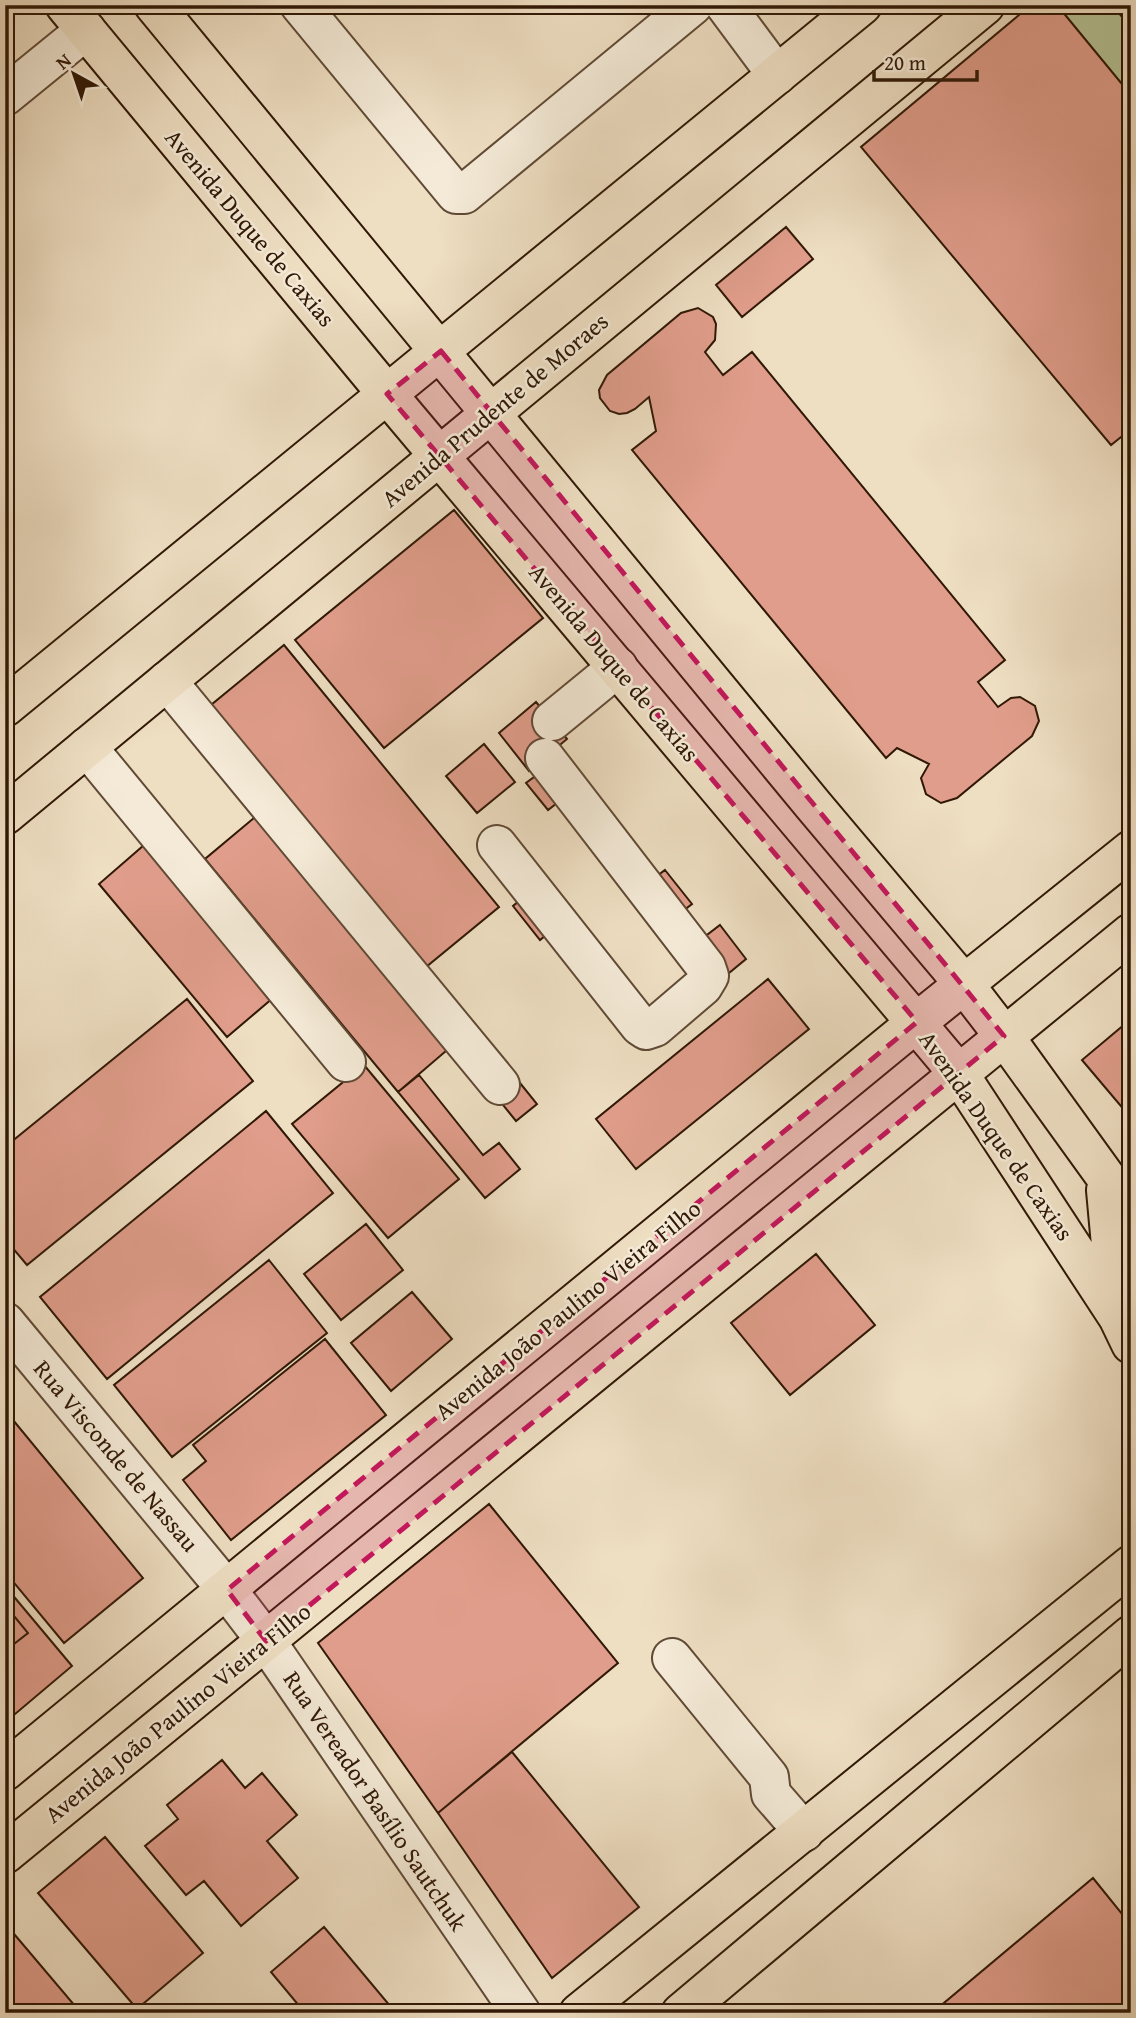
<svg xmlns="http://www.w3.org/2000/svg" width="1136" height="2018" viewBox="0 0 1136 2018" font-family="'Gentium Book Plus',serif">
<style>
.green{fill:#b5c296;stroke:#726d4e;stroke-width:2}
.building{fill:#e09d8b;stroke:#301806;stroke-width:2}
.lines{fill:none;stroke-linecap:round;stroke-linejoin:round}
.minor-casing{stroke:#604a35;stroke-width:42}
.major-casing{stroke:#301806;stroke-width:42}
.path{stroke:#301806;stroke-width:4.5;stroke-dasharray:5 3.5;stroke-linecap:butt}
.minor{stroke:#f4ead7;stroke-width:38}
.major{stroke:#eedec2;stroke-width:38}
.marked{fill:#c2185b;fill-opacity:0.2;stroke:#c2185b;stroke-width:5;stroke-dasharray:14 9;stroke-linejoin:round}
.labels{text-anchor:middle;stroke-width:5;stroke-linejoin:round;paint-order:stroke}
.street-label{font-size:24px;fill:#301806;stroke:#f4ead7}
</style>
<rect width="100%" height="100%" fill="#eedec2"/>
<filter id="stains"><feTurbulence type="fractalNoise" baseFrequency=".00286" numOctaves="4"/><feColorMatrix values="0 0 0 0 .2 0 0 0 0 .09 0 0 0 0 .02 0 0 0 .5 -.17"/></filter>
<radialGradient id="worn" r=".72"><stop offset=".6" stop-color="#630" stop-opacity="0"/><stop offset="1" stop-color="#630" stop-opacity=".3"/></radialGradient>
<path class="green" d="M1057,5H1131V95Z"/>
<path class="building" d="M1031,5H1057L1131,95V429L1111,445L861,147Z
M786,227L813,259L742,317L716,285Z
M698,308L713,317L716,324L715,340L705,352L723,375L752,352L1005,660L978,682L998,707L1011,698L1020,697L1035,706L1039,721L1032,736L957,798L941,803L926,794L921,778L929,764L897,748L886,758L632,450L656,431L649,397L635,409L627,413L619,414L610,411L600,398L599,390L607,375L681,313Z
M454,510L543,618L384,748L295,640Z
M284,645L499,907L426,967L211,705Z
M536,702L567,739L529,771L499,733Z
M484,744L515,782L477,813L446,776Z
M545,769L566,796L548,810L526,783Z
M267,807L460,1039L398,1092L205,859Z
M151,839L280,992L227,1037L99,884Z
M665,870L692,904L675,917L648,883Z
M530,892L557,926L540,940L513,906Z
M720,925L746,959L729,973L703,938Z
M768,979L809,1029L636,1169L596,1119Z
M187,999L253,1081L27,1265L5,1239V1147Z
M1131,1019V1118L1082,1060Z
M364,1065L459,1179L388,1238L292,1124Z
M419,1075L483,1155L499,1143L520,1169L485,1198L398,1092Z
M520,1083L537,1104L516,1121L499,1100Z
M266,1111L333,1193L107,1379L40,1297Z
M366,1224L403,1270L341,1320L304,1274Z
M816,1254L875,1325L790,1395L731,1323Z
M269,1260L327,1333L172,1457L114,1385Z
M412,1292L452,1339L391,1391L351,1343Z
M325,1339L386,1415L231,1540L183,1480L206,1461L193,1445Z
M13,1420L143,1578L64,1643L5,1572V1427Z
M489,1504L618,1663L438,1813L318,1643Z
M5,1586L72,1666L8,1720L5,1717Z
M5,1605L28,1633L5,1651Z
M512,1752L639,1907L552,1978L438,1813Z
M222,1760L245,1788L262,1773L297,1815L267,1841L298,1878L241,1926L204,1881L186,1895L145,1846L178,1819L167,1805Z
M105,1837L203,1953L137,2009L38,1893Z
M1093,1878L1131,1925V2013H942L938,2008Z
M324,1927L396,2013H305L271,1972Z
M9,1928L81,2013H5V1931Z"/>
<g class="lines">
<defs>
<path id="minor" d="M300,5L456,194H464L693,5
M725,5L777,75
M5,96L86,30
M167,681L500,1085
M552,721L618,667
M87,747L346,1062
M497,845L640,1026L646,1030L655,1027L703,986L709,976L706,967L545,758
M5,1322L227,1590L266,1641L521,2013
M672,1658L769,1777L771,1794L804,1832"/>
<path id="major" d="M65,5L387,394L959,1074L1118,1317L1131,1344
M154,5L814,806L964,984L1004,1036L1105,1176L1131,1225
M5,707L862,5
M5,815L985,5
M1106,1190L1117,1311
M5,1771L917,1022L1131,850
M5,1854L1131,933
M579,2013L1131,1565
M681,2013L1131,1635"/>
</defs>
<use href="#minor" class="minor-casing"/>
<use href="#major" class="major-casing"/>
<path class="path" d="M1114,5L1131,26"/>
<use href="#minor" class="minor"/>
<use href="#major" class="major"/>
</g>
<path class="marked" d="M441,351L1004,1036L266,1641L227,1590L917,1022L387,394Z"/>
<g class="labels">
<g class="street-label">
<text transform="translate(250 228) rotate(50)" y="8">Avenida Duque de Caxias</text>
<text transform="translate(495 410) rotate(-40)" y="8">Avenida Prudente de Moraes</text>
<text transform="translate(614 663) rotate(50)" y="8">Avenida Duque de Caxias</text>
<text transform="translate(996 1136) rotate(55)" y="8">Avenida Duque de Caxias</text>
<text transform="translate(568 1310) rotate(-39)" y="8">Avenida João Paulino Vieira Filho</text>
<text transform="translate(116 1456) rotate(50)" y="8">Rua Visconde de Nassau</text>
<text transform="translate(178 1713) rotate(-39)" y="8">Avenida João Paulino Vieira Filho</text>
<text transform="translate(375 1801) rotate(56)" y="8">Rua Vereador Basílio Sautchuk</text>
</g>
</g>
<rect width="1136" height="2018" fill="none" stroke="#eedec2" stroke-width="28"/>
<rect x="7" y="7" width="1122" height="2004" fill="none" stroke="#301806" stroke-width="3.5"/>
<rect x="14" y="14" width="1108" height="1990" fill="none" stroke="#301806" stroke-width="2"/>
<g transform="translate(74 74) rotate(320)" stroke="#f4ead7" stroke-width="5" paint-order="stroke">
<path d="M0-5L12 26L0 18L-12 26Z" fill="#301806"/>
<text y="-10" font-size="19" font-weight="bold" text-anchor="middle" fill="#301806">N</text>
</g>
<path d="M874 70v10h103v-10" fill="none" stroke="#301806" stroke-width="3.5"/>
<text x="884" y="70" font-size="21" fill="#301806" stroke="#f4ead7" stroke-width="5" paint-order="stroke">20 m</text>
<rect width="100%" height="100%" filter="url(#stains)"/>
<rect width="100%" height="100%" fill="url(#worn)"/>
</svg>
